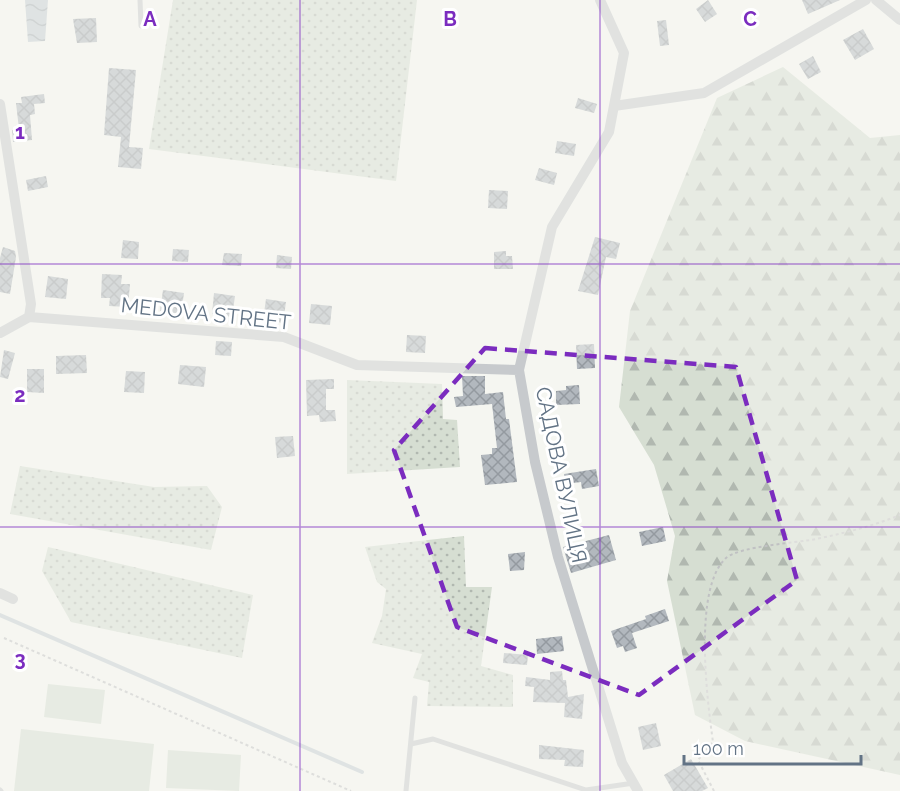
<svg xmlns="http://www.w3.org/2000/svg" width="900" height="791" viewBox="0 0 900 791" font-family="Raleway,sans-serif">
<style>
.grass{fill:url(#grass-dots)}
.forest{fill:url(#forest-firs)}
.pitch{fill:#d6ded2}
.water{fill:url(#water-waves)}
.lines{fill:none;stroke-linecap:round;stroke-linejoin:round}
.stream{stroke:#c4cdd3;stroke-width:4}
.building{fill:url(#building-cross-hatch)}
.path{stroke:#c0c1c3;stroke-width:2;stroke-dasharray:3 3;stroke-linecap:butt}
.service{stroke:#c7cacd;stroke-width:5}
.minor{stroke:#c7cacd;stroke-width:10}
.marked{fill:none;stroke:#7b2cbf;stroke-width:4.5;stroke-dasharray:12 8;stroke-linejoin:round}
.grid{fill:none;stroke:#7b2cbf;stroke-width:1.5;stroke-opacity:0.55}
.labels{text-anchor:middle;stroke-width:6;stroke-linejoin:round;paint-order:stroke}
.street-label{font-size:21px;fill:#627385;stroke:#fff}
.grid-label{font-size:20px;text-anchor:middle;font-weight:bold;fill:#7b2cbf;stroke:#fff;stroke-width:6;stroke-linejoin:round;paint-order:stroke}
</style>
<defs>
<pattern id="grass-dots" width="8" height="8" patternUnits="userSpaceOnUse" patternTransform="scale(1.5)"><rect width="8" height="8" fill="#d6ded2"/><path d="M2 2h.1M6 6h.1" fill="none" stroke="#b1b8b0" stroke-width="1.8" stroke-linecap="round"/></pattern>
<pattern id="forest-firs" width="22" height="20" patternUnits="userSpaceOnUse" patternTransform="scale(1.5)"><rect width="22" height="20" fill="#d6ded2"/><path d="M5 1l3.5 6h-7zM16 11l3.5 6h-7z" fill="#b1b8b0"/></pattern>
<pattern id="water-waves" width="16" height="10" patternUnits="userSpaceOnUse" patternTransform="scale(1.5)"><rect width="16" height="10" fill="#c4cdd3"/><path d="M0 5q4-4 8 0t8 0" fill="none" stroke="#a3abb1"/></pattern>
<pattern id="building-cross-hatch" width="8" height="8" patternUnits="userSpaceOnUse" patternTransform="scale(1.5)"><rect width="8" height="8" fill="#b2b8be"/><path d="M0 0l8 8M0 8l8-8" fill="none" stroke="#949aa0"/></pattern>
</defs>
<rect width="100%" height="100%" fill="#f5f6f1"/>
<path class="grass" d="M173,0H417L396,181L149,149Z
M347,380L442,384L443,419L457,420L460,467L347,474Z
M20,466L154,487L207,486L222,507L211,550L10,514Z
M464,536L466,587H492L481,666L513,675V707L427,706L429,682L413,678L422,654L372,643L382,616L386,589L377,582L365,547Z
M48,547L253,595L242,658L71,622L42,571Z"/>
<path class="forest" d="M783,67L870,138L900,135V775L745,741L695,715L667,581L675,536L654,465L619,407L630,311L717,98Z"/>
<path class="pitch" d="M48,684L105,690L101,724L44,717Z
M21,729L154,744L149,791H14Z
M168,750L241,755L239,791L166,788Z"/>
<path class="water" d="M25,0H48L45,41L28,42Z"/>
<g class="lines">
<path class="stream" d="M0,615L362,772"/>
</g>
<path class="building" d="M708,0L717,14L705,22L696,9Z
M802,0H840L808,14Z
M96,18L97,42L77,43L73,19Z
M666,20L669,45L660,46L657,21Z
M863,29L874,49L855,60L843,40Z
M813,56L821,72L808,79L799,64Z
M109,68L136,70L129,147L143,148L141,169L118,167L121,137L104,135Z
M44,94L45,103L34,104L35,114L30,115L32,140L13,142L12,130L19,129L16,103H22L21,97Z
M578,98L597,104L594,113L575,108Z
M557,141L576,144L574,156L555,153Z
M539,168L557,173L554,185L535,180Z
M46,176L48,187L28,191L26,180Z
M489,190L508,191L507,209L488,208Z
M595,237L620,243L616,259L606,257L598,295L578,291Z
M123,240L139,242L138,259L121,258Z
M3,247L15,251L16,257L10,294L0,292V258Z
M173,249L189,250L188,262L172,261Z
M506,251V256H512L513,269H494V252Z
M224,253L242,254L241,266L222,265Z
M277,255L292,257L291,269L276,268Z
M102,274L122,275L121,284H130L128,307L109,306L110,298H101Z
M48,276L68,279L66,299L45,297Z
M163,290L184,293L181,314L160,311Z
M214,293L235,296L232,317L212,314Z
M266,299L286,302L283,323L263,320Z
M311,304L332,306L330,325L309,323Z
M407,335L426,336L425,353L406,352Z
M216,341L232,342L231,356L215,355Z
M594,344L595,368L577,369L576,345Z
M4,350L15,353L8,379L0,377Z
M86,355L87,373L56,374V356Z
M180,365L206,367L204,387L178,384Z
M27,369H44V393L27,392Z
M126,371L145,372L144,393L124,392Z
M462,376H485V394L503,392L506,419H509L517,482L485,485L481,455L492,454V448H497L492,404L456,407L454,397L463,396Z
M334,379V389H326V410H335L336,421L320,422L319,415L307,416L306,380Z
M579,385L580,404L556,405V391L566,390V386Z
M293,436L295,456L277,458L275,437Z
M596,469L599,486L582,489L581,482L566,484L564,474Z
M663,527L666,541L642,546L639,532Z
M609,535L616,560L571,573L563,547Z
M525,552L524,570L510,571L508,554Z
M665,609L669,621L632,633L637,648L625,652L623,646L617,648L611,631L646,619L645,616Z
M562,636L564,651L537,654L536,639Z
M504,653L528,655L527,665L503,663Z
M562,671L563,680H566L568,697L584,694L582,719L564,717L565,703L533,702L534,687L525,686L526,677L550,680V672Z
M656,723L661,746L643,750L638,727Z
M539,745L584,750L583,767L564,766L565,760L539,759Z
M691,759L708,788L702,791H673L664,775Z"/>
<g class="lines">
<path class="path" d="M4,638L351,791
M714,791L698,760L713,742C707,699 693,588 726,558C740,546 796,543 816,539C845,533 873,526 900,515"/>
<path class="service" d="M140,0L141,26
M411,744L433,739L586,790L634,783
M0,790L1,791
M406,791L415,698"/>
<path class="minor" d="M600,0L624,53L609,132L552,227L519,370L535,462L558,557L622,763L638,791
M876,0L900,20
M0,104L31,304L29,317L0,333
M614,106L704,93L866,0
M29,317L284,337L357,365L519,370
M0,593L13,599"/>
</g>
<path d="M0 0H900V791H0ZM485,348L736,367L797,580L639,695L457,627L394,450Z" fill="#f5f6f1" fill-opacity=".55" fill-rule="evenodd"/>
<path class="marked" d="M485,348L736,367L797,580L639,695L457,627L394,450Z"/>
<path class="grid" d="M300,0V791M600,0V791M0,264H900M0,527H900"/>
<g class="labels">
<g class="street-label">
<text transform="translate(206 314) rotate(6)" y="7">MEDOVA STREET</text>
<text transform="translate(561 475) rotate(78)" y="7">САДОВА ВУЛИЦЯ</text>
</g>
</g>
<g class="grid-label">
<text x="150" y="26">A</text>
<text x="450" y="26">B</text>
<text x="750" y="26">C</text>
<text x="20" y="139">1</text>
<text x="20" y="402">2</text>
<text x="20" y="666">3</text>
</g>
<path d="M684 755v9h177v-9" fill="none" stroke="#627385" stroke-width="3"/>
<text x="693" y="755" font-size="18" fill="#627385" stroke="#ffffff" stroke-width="4.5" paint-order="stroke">100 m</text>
</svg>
